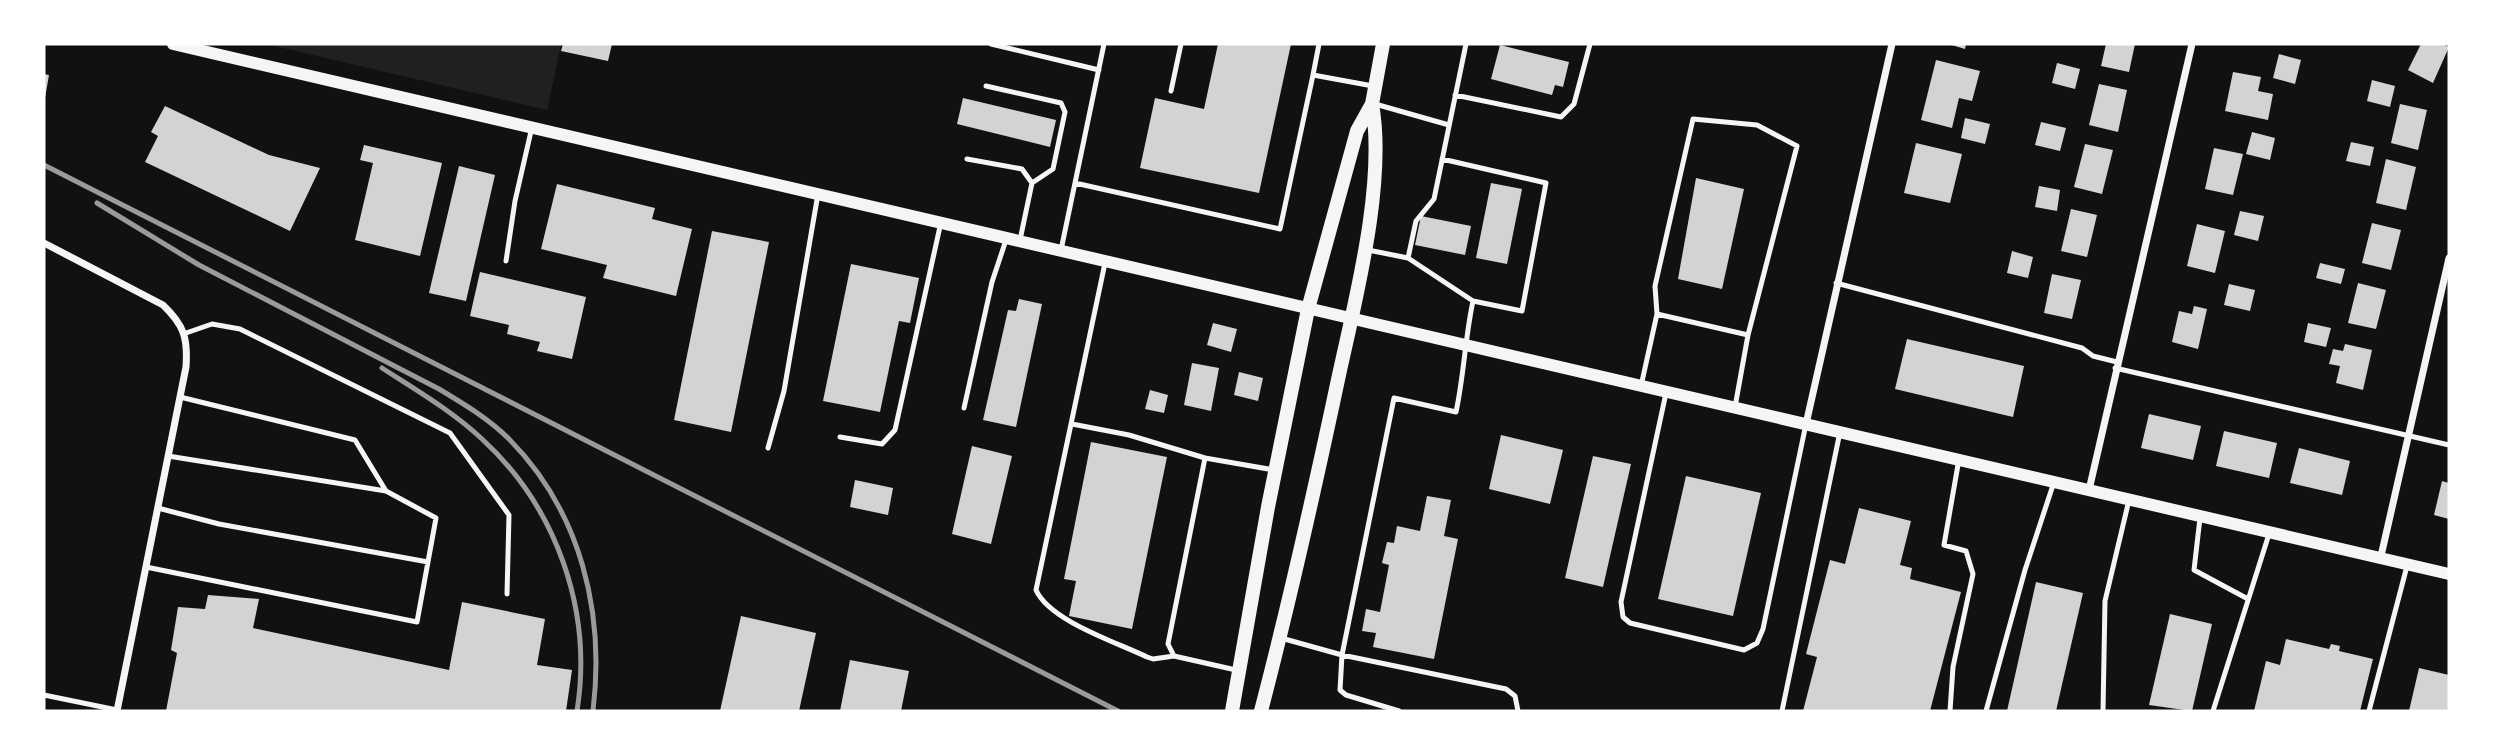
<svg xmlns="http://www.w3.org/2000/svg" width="2493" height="755" viewBox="0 0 2493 755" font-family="Manrope,sans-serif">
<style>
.green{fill:#202020}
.building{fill:#d3d3d3}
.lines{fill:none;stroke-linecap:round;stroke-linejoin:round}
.service{stroke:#f5f5f5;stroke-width:5}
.minor{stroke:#f5f5f5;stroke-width:7}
.tertiary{stroke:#f5f5f5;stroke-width:12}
.secondary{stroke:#f5f5f5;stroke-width:14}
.rail{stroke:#9a9a9a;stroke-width:5}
</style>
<rect width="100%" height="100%" fill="#111"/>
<path class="green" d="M266,44H561L547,110Z"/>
<path class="building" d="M563,44H612L608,61L561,51Z
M1218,44H1291L1259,193L1140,168L1155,98L1204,109Z
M1948,44H1966L1965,49Z
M2106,44H2135L2129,72L2101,66Z
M2421,44H2442L2449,47L2433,83L2408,70Z
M1500,45L1569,62L1563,87L1555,85L1552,95L1491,79Z
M2279,54L2301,60L2295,84L2273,78Z
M1936,60L1980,71L1972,101L1959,98L1952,128L1921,120Z
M2057,63L2080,69L2075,89L2052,83Z
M2233,72L2261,77L2258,91L2273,94L2268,120L2225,111Z
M44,74L49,75L45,98H44Z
M2372,80L2395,86L2390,107L2367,101Z
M2099,84L2127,90L2118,132L2089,125Z
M963,98L1056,120L1050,147L957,124Z
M2400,104L2427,110L2418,150L2391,143Z
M165,106L269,155L320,168L290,231L145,162L158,136L151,132Z
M1965,118L1990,124L1985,144L1961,138Z
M2041,122L2066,128L2060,151L2035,145Z
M2252,132L2275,138L2270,160L2246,154Z
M2351,142L2374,147L2370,166L2346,161Z
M1916,143L1962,154L1950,203L1904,193Z
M2085,144L2113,150L2102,194L2074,187Z
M364,145L442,163L420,256L355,240L373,163L360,160Z
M2214,148L2243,154L2233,195L2205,189Z
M2386,159L2416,167L2406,210L2376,203Z
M459,166L495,175L466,301L429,293Z
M1696,178L1744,189L1722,289L1678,279Z
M1491,183L1522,189L1507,264L1476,258Z
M557,184L655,208L652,219L692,229L676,296L603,278L607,265L541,249Z
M2039,186L2060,190L2057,211L2035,207Z
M2071,209L2097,215L2087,257L2061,251Z
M2240,211L2264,216L2258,241L2234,235Z
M1421,216L1471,226L1465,255L1415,245Z
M2372,223L2401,230L2391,270L2362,263Z
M2197,224L2225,231L2215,273L2187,266Z
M712,231L769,242L731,432L674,420Z
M2012,251L2033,257L2028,278L2007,273Z
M2320,263L2345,269L2341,284L2316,278Z
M851,264L919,278L910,323L899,321L880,412L823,401Z
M480,272L586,297L572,359L537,351L540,342L507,334L509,325L470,316Z
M2052,274L2081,280L2072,319L2044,313Z
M2358,283L2386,290L2376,329L2348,323Z
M2229,284L2255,290L2250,311L2224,305Z
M1019,299L1042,304L1016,427L983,420L1008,310L1016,311Z
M2194,306L2207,309L2198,349L2172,342L2179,311L2192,314Z
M1213,323L1237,329L1231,352L1207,345Z
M2308,323L2331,328L2326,347L2304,342Z
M1907,339L2024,366L2013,417L1895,389Z
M2345,344L2372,350L2363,390L2336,383L2340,366L2329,364L2333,349L2343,351Z
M1192,363L1219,368L1211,411L1184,405Z
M1239,372L1263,378L1258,401L1234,395Z
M1150,390L1168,395L1164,413L1145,409Z
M2149,414L2201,426L2193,460L2141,448Z
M2224,431L2277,443L2269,478L2216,466Z
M1501,435L1563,450L1550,504L1489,489Z
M1091,442L1167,457L1132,629L1069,616L1076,581L1064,579Z
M972,446L1012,456L991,544L952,534Z
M2299,448L2350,461L2342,495L2290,483Z
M1593,456L1631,464L1603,587L1565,578Z
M1686,476L1761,493L1733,616L1658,599Z
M855,480L893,488L888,515L850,507Z
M2442,481L2449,483V519L2434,515Z
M1427,496L1451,500L1444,536L1458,539L1434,659L1373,647L1376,633L1362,631L1366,609L1380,612L1389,565L1382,563L1387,542L1394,543L1397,526L1420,531Z
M1859,508L1911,521L1900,565L1912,568L1910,579L1961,592L1930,711H1803L1817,657L1806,654L1830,560L1845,564Z
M2036,582L2083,593L2056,711H2007Z
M208,595L259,599L253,628L449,670L462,602L545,619L537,665L572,670L566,711H166L177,653L171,650L178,607L205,609Z
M2170,614L2212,624L2192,711L2149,705Z
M741,616L816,633L799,711H720Z
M2286,639L2329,649L2331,644L2340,646L2339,651L2373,659L2360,711H2254L2266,661L2280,665Z
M850,660L909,671L901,711H840Z
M2419,668L2449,675V711H2409Z"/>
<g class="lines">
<path class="service" d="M991,44L1099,70
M1313,75L1319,44
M986,86L1061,103L1065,112L1053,169L1032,183
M1171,91L1181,44
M1455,95L1561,117L1574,104L1590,44
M1375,104L1449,125
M967,159L1022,169L1032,183L1020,240
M1442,159L1546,183L1522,311L1473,301
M1075,183L1104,44
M1061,250L1075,183L1280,229L1313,75L1373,86
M1368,250L1408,258L1416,221L1434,199L1466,44
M506,261L515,201L532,127
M1105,263L1036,590C1050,621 1116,642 1147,657L1153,659L1174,656
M1836,283L2082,348L2093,356L2117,362
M186,333L212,324L240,329L450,433L509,515L507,594
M2115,368L2449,445
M1641,386L1657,314L1655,286L1693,119L1757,125L1797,146L1748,335L1657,314
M1666,393L1621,602L1623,617L1630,623L1744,650L1757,643L1763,629L1806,424
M1735,407L1748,335
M964,408L992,282L1006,240
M1072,424L1129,435L1205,458
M840,437L882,444L895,430L941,222
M768,448L784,391L818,194
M168,456L386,491
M158,508L219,524L428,562
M2200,518L2194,570L2248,599
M146,567L417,622L436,518L386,491L355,440L180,397
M1281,638L1342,655L1394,398L1456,412C1464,375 1465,338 1473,301L1408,258
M1236,670L1174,656L1168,644L1205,458L1274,470
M44,695L117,710
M1399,711L1346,695L1340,690L1342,655L1506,689L1515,696L1518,711
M1782,711L1840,432
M1950,711L1953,667L1973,574L1966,551L1944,545L1959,459
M1986,711L2025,570L2054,482
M2103,711L2105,601L2129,500
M2213,711L2269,534
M2369,711L2407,566"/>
<path class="minor" d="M44,243L163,305C184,325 188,338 186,367L117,711
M1806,424L1892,44
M2089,490L2192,44
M2381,556L2449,258"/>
<path class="tertiary" d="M173,44L2449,574"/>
<path class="secondary" d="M1232,711L1268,507L1308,309L1357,131L1372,104L1383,44
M1261,711C1290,600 1315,488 1339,375C1356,297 1386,182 1372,104"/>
<path class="rail" d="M44,165L1118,711
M97,203L199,265L439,389C464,404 489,419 509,439C581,512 605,612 593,711
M382,368C416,390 452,411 482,439C557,508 593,611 577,711"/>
</g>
<rect width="2493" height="755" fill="none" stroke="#ffffff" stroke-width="91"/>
</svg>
